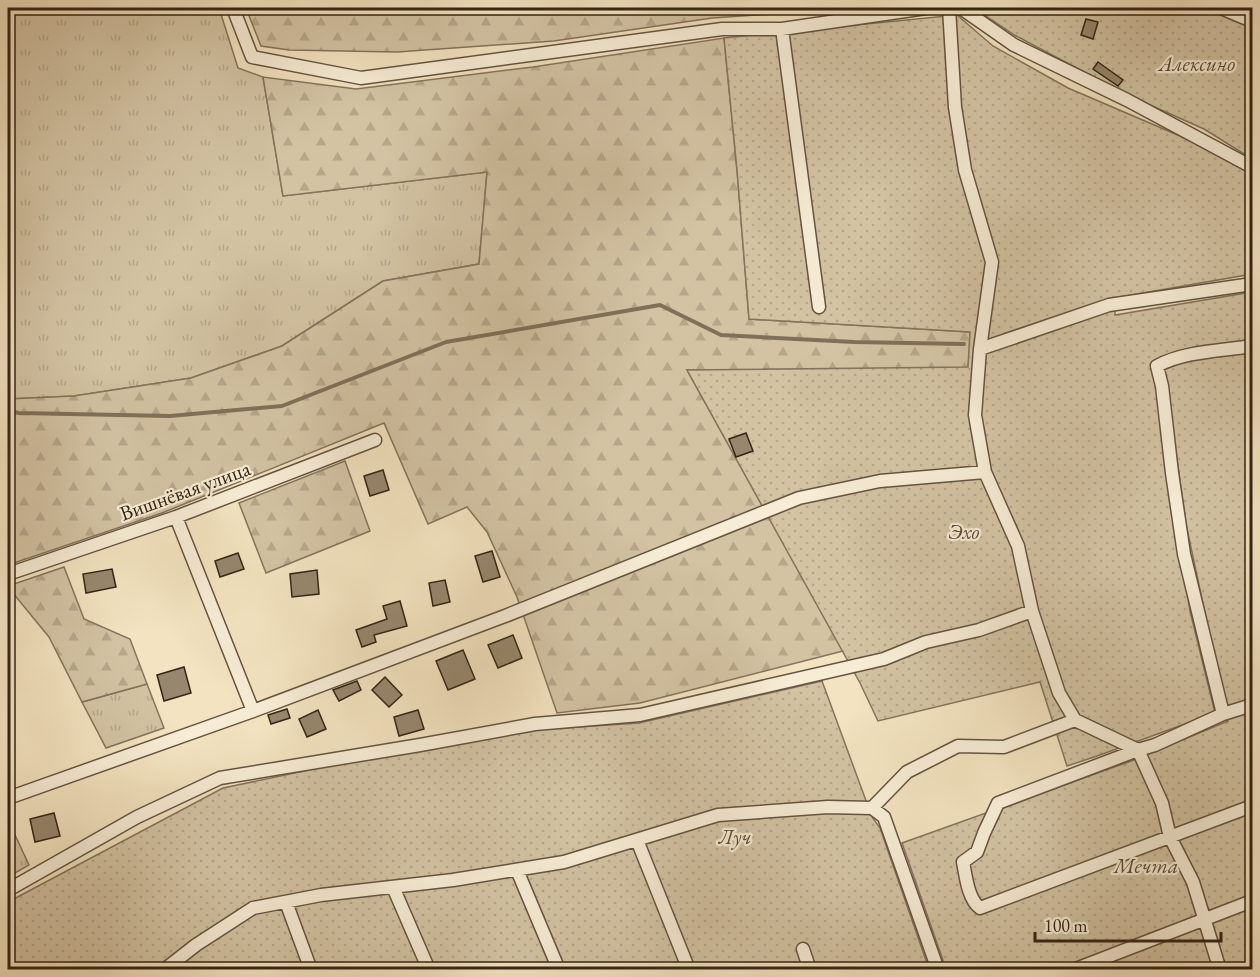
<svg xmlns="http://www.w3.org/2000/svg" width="1260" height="977" viewBox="0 0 1260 977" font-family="'EB Garamond',serif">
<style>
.grass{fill:url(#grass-tufts);stroke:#84745c;stroke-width:1.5}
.forest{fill:url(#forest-firs);stroke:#84745c;stroke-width:1.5}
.garden{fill:url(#garden-dots);stroke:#84745c;stroke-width:1.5}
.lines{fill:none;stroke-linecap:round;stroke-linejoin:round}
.stream{stroke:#807059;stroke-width:4}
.building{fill:#97876e;stroke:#342415;stroke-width:1.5}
.minor-casing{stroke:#645440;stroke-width:15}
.minor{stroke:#f7edd6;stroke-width:12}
.labels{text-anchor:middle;stroke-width:4.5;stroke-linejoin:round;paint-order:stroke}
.park-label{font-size:21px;font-style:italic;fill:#5c4c38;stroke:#f7edd6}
.street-label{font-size:21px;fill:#342415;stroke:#f7edd6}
</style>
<defs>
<pattern id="grass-tufts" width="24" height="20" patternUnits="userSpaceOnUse" patternTransform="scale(1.5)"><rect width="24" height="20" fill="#d3c3a3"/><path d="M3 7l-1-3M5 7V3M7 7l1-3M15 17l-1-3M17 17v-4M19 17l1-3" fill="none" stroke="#b6a78b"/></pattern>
<pattern id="forest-firs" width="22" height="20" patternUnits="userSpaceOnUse" patternTransform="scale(1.5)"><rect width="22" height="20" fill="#d3c3a3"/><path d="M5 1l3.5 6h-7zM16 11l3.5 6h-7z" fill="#b6a78b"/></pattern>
<pattern id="garden-dots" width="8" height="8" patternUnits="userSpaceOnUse" patternTransform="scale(1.5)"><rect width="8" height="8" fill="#d3c3a3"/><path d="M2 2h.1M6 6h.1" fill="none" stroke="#b6a78b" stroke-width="1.8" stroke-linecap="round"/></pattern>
</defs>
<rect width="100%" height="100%" fill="#f3e3c0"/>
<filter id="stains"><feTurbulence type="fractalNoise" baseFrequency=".00333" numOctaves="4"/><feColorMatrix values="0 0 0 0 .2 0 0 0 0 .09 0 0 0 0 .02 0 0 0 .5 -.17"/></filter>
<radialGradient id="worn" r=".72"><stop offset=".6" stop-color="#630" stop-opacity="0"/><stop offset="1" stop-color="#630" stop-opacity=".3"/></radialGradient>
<path class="grass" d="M8,8H219L238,68L263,77L283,196L487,172L479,264L383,281L282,346L191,378L74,396L8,399Z
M147,684L164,728L106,748L82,702Z
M8,820L29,865L8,877Z"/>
<path class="forest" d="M246,8H857L855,11H818L712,18L554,41L397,52L289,50L261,46Z
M724,38L737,170L749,319L971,332L968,368L687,370L843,651L640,703L557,713L517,597L487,532L467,507L428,524L384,423L162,513L8,565V399L74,396L191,378L282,346L383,281L479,264L487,172L283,196L263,77L356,89L533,67Z
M345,461L370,531L266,573L239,503Z
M64,567L84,619L130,639L147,684L82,702L49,637L8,587V586Z"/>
<path class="garden" d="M974,8H1252V159L1204,129L1130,96L1016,36Z
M957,15L993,46L1068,88L1180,136L1252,171V274L1115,298V315L1252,292V969H946L902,843L1134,760L1228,721L1186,524L1164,366L1153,367L1165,430L1174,509L1190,611L1215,713L1097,756L1067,766L1040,682L878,721L860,683L687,370L968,367L970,332L749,319L737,170L724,38Z
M822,681L872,817L880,828L929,969L8,970V902L223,788L314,769L533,730L639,723Z"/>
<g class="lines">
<path class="stream" d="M8,411L19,413L170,416L282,406L446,342L660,305L721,335L854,342L964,344"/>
</g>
<path class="building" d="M1086,19L1098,22L1093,39L1081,35Z
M1098,62L1123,80L1118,86L1093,69Z
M746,433L753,451L736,457L729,439Z
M383,470L389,490L370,496L364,476Z
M492,551L500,577L483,582L475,556Z
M238,553L244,569L220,577L215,561Z
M112,569L116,587L86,593L83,574Z
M317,570L319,594L292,597L290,574Z
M445,580L450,602L433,606L429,583Z
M400,601L407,626L374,635L376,642L362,647L356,630L387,619L383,606Z
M513,635L522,658L498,668L488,645Z
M463,650L475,679L448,690L436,661Z
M184,667L191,693L164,701L157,675Z
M385,677L402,695L389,707L372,690Z
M357,681L361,690L339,701L333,690Z
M287,709L290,718L271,724L268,715Z
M318,710L326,729L307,737L299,719Z
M418,710L424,729L399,736L394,717Z
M54,813L60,836L35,842L30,819Z"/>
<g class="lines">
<defs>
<path id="minor" d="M233,8L252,57L361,78L722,29H782L926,8
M949,8L955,107L965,170L992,262L980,349L1109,305L1252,284
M961,8L1014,45L1127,100L1252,167
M1221,8L1252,21
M782,29L819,307
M980,349L975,415L985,472L1018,546L1032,611
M176,517L253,711
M8,574L176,517L375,440
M1252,705L1223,714L1155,745L1138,750L998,803L984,833L977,852L963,862C966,877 968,899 980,908L1252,806
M1223,714L1184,554L1172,473L1162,386L1157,366C1185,351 1221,351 1252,346
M8,798L253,711L505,616L799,498L880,481L985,472
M872,808L907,772L958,746L1004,747L1075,720L1138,750L1162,803L1170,837L1193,882L1220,970
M637,840L689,970
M517,870L559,970
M393,887L429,970
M8,890L137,817L220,778L420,745L535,724L640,715L884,659L926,642L979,630L1032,611L1059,693L1075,720
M286,902L311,970
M803,949L810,970
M164,970L196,945L253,908L321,895L453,880L564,862L718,815L828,807L872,808L884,817L938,970
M1073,970L1252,901"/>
</defs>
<use href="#minor" class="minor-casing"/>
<use href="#minor" class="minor"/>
</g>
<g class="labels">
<g class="park-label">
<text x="1197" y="71">Алексино</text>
<text x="964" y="539">Эхо</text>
<text x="735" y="844">Луч</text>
<text x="1146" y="873">Мечта</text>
</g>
<g class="street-label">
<text transform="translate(185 491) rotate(-20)" y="7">Вишнёвая улица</text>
</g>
</g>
<rect width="1260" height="977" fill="none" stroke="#f3e3c0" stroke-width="30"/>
<rect x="9" y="9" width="1242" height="959" fill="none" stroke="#342415" stroke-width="3"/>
<rect x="15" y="15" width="1230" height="947" fill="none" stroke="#342415" stroke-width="1.5"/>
<path d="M1035 932v9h186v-9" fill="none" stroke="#342415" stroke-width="3"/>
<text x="1044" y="932" font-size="18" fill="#342415" stroke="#f7edd6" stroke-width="4.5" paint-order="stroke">100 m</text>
<rect width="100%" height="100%" filter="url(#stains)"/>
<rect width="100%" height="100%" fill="url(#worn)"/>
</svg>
